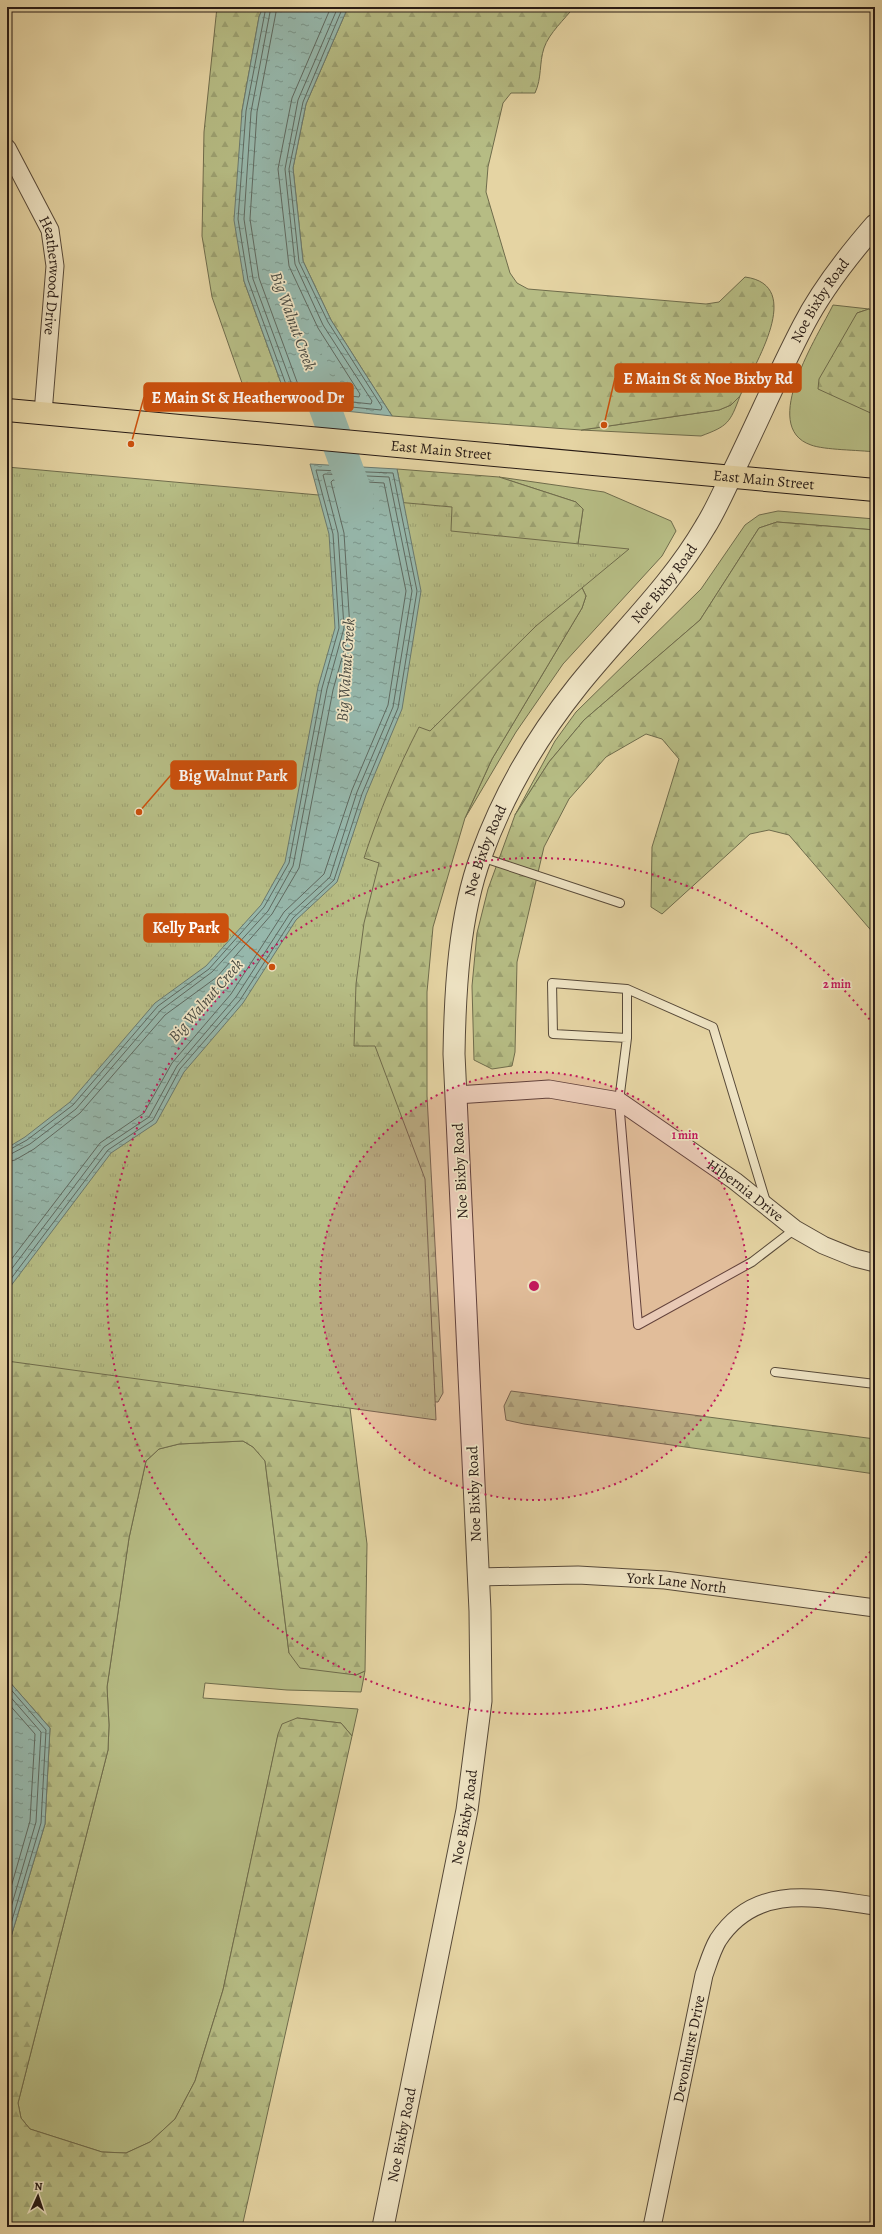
<svg xmlns="http://www.w3.org/2000/svg" width="882" height="2234" viewBox="0 0 882 2234" font-family="Alegreya,serif">
<style>
.grass{fill:#b6bc84;stroke:#6f6c4c}
.forest{fill:url(#forest-firs);stroke:#6f6c4c}
.park{fill:url(#park-tufts);stroke:#6f6c4c}
.water{fill:url(#water-ripples);stroke:#6a796f}
.lines{fill:none;stroke-linecap:round;stroke-linejoin:round}
.shore{stroke:#5f6960;stroke-width:1}
.river{stroke:#96b7ab;stroke-width:32}
.service-casing{stroke:#574938;stroke-width:10}
.minor-casing{stroke:#574938;stroke-width:19}
.tertiary-casing{stroke:#574938;stroke-width:23}
.primary-casing{stroke:#281b15;stroke-width:24}
.service{stroke:#eee3c3;stroke-width:8}
.minor{stroke:#eee3c3;stroke-width:17}
.tertiary{stroke:#eee3c3;stroke-width:21}
.primary{stroke:#e5d4a3;stroke-width:22}
.ring{fill:none;stroke:#c2185b;stroke-width:2;stroke-dasharray:2 4}
.labels{text-anchor:middle;stroke-width:3.5;stroke-linejoin:round;paint-order:stroke}
.street-label{font-size:15px;fill:#281b15;stroke:#eee3c3}
.water-label{font-size:16px;font-style:italic;fill:#494a42;stroke:#eee3c3}
.centre{fill:#c2185b;stroke:#eee3c3;stroke-width:2}
.ring-label{font-size:12px;text-anchor:middle;font-weight:bold;fill:#c2185b;stroke:#eee3c3;stroke-width:3.5;stroke-linejoin:round;paint-order:stroke}
.leader{fill:none;stroke:#cb500d;stroke-width:1.5}
.callout-dot{fill:#cb500d;stroke:#eee3c3;stroke-width:1.5}
.callout{fill:#cb500d;stroke:#cb500d;stroke-width:1.5}
.callout-label{font-size:16px;text-anchor:middle;font-weight:bold;fill:#fff}
</style>
<defs>
<pattern id="forest-firs" width="22" height="20" patternUnits="userSpaceOnUse"><rect width="22" height="20" fill="#b6bc84"/><path d="M5 1l3.5 6h-7zM16 11l3.5 6h-7z" fill="#9ca171"/></pattern>
<pattern id="park-tufts" width="24" height="20" patternUnits="userSpaceOnUse"><rect width="24" height="20" fill="#b6bc84"/><path d="M3 7l-1-3M5 7V3M7 7l1-3M15 17l-1-3M17 17v-4M19 17l1-3" fill="none" stroke="#9ca171"/></pattern>
<pattern id="water-ripples" width="26" height="14" patternUnits="userSpaceOnUse"><rect width="26" height="14" fill="#96b7ab"/><path d="M2 4q2-2 4 0t4 0M15 11q2-2 4 0t4 0" fill="none" stroke="#7a948a"/></pattern>
</defs>
<rect width="100%" height="100%" fill="#e5d4a3"/>
<filter id="stains"><feTurbulence type="fractalNoise" baseFrequency=".005" numOctaves="4"/><feColorMatrix values="0 0 0 0 .2 0 0 0 0 .09 0 0 0 0 .02 0 0 0 .5 -.17"/></filter>
<radialGradient id="worn" r=".72"><stop offset=".6" stop-color="#630" stop-opacity="0"/><stop offset="1" stop-color="#630" stop-opacity=".3"/></radialGradient>
<path class="grass" d="M833,305L869,309L857,313L875,415V452C859,450 824,450 811,445C758,427 819,334 833,305Z
M740,396C730,423 728,426 701,436L581,430L719,410L731,405Z
M499,477L604,492L671,521L676,531L662,556L563,664L516,732L465,818L492,759L582,608L586,596L574,571L583,509L576,502Z
M778,511L875,519V530L777,522L759,528L700,620L584,720L549,762L515,815L555,741L576,712L701,589L745,525L759,515Z
M243,1441L253,1447L265,1460L289,1653L356,1675L365,1671L361,1692L287,1690L205,1683L203,1698L358,1709L352,1736L341,1723L297,1718L278,1735L223,1990L195,2081L175,2119L150,2142L126,2153L102,2152L30,2129L21,2118L18,2103L108,1750L109,1725L107,1687L129,1538L146,1461L159,1449L179,1444Z"/>
<path class="forest" d="M217,7H263L259,17L242,111L244,281L289,405L249,403L212,297L202,236L204,132Z
M348,7H574C565,19 549,33 544,48C539,63 542,78 535,93H511L503,103L488,167L486,192L510,273L517,283L528,289L706,304L719,302L745,277C806,285 754,365 740,396L731,405L719,410L581,430L392,416L331,320L303,261L293,168L306,104Z
M869,309L875,311V415L818,389L819,379L857,313Z
M397,469L499,477L576,502L583,509L574,571L586,596L582,608L492,759L465,818L433,927L427,992V1096L443,1393L438,1402L358,1401L350,1408L367,1544L365,1671L356,1675L300,1668L289,1653L265,1461L253,1447L243,1441L179,1444L159,1449L146,1461L129,1538L107,1687L109,1725L108,1750L18,2103L21,2118L30,2129L102,2152L126,2153L150,2142L175,2119L195,2081L223,1990L278,1734L282,1724L297,1718L341,1723L352,1736L242,2227H7V1950L45,1824L50,1728L7,1679V1291L421,591Z
M777,522L875,530V935L789,835L769,830L750,834L662,914L651,907L652,847L679,759L662,739L646,734L606,757L569,799L544,847L517,962L515,1052L512,1066L492,1069L474,1060L472,986L477,933L488,889L515,815L549,762L584,720L700,620L759,528Z
M511,1391L875,1439V1474L524,1424L506,1420L504,1406Z"/>
<path class="park" d="M7,467L452,507L451,531L629,549L536,626L430,731L419,727C397,770 379,812 364,858L379,863L364,923L356,984L354,1046H375L425,1179L436,1420L7,1361Z"/>
<path class="water" d="M263,7H348L306,104L293,168L303,261L331,320L392,416L289,405L244,281L234,220L242,111L259,17Z
M310,464L397,469L421,591L402,709L366,795L337,882L296,920L243,1003L184,1072L156,1123L111,1153L7,1291V1148L25,1137L70,1102L155,1003L206,966L261,905L285,862L318,687L335,628L329,534Z
M7,1679L50,1728L45,1824L7,1950Z"/>
<g class="lines">
<path class="shore" d="M266,7L246,111L238,219L248,280L292,401L381,410L382,407L328,322L299,262L289,169L303,102L343,7
M271,7L251,112L244,219L253,279L296,396L371,404L372,401L323,325L295,264L285,169L298,100L338,7
M277,7L257,112L250,219L259,278L300,390L359,397L360,394L318,328L289,266L278,169L292,98L331,7
M7,1151L27,1140L73,1105L158,1006L209,969L264,907L289,863L322,688L339,628L333,534L316,470L393,473L417,591L398,708L362,794L334,880L293,918L240,1000L180,1069L153,1120L108,1150L7,1284
M7,1156L30,1144L76,1109L161,1010L212,972L268,911L293,866L327,689L344,628L338,533L323,475L325,474L389,477L412,591L393,707L357,792L330,877L289,915L236,997L177,1066L149,1117L104,1147L7,1275
M7,1162L15,1160L34,1149L80,1113L165,1015L217,977L272,914L299,868L333,690L350,629L344,533L331,482L333,480L384,483L406,591L388,705L352,790L324,874L284,912L231,994L172,1063L144,1113L100,1143L7,1265
M7,1685L46,1730L41,1823L7,1937
M7,1693L41,1732L36,1822L7,1921
M7,1702L35,1734L30,1821L7,1901"/>
<path class="river" d="M310,367L358,498L357,506"/>
<defs>
<path id="service" d="M481,857L620,903
M627,1038V989
M766,1202L713,1027L627,989L552,983L553,1034L627,1038L619,1101L638,1325L752,1262L795,1229
M775,1372L875,1384"/>
<g id="minor">
<path id="s1" d="M7,148L50,230L55,266L43,413"/>
<path id="s2" d="M456,1095L549,1089L619,1101L735,1181L795,1229L823,1245L855,1258L875,1263"/>
<path id="s3" d="M477,1577L578,1575L665,1580L875,1608"/>
<path id="s4" d="M652,2227L704,1975C708,1964 712,1950 718,1940C756,1882 817,1898 875,1906"/>
</g>
<g id="tertiary">
<path id="s5" d="M383,2227L467,1810L481,1701L480,1611L454,1054C455,990 459,916 481,856C503,795 537,737 577,687C620,633 670,587 705,527C717,508 725,488 735,468C758,421 779,372 803,326C822,289 848,256 875,225"/>
</g>
<g id="primary">
<path id="s6" d="M7,410L875,490"/>
</g>
</defs>
<use href="#service" class="service-casing"/>
<use href="#minor" class="minor-casing"/>
<use href="#tertiary" class="tertiary-casing"/>
<use href="#primary" class="primary-casing"/>
<use href="#service" class="service"/>
<use href="#minor" class="minor"/>
<use href="#tertiary" class="tertiary"/>
<use href="#primary" class="primary"/>
</g>
<circle cx="534" cy="1286" r="214" fill="#c2185b" fill-opacity=".12"/>
<g class="ring">
<circle cx="534" cy="1286" r="214"/>
<path d="M874 1547A428 428 0 1 1 874 1025"/>
</g>
<g class="labels">
<g class="street-label">
<text dy="5" stroke="none"><textPath href="#s1" startOffset="138">Heatherwood Drive</textPath></text>
<text dy="5" stroke="none"><textPath href="#s5" startOffset="2038">Noe Bixby Road</textPath></text>
<text dy="5" stroke="none"><textPath href="#s6" startOffset="436">East Main Street</textPath></text>
<text dy="5" stroke="none"><textPath href="#s6" startOffset="760">East Main Street</textPath></text>
<text dy="5" stroke="none"><textPath href="#s5" startOffset="1714">Noe Bixby Road</textPath></text>
<text dy="5" stroke="none"><textPath href="#s5" startOffset="1390">Noe Bixby Road</textPath></text>
<text transform="translate(460 1171) rotate(-93)" y="5">Noe Bixby Road</text>
<text dy="5" stroke="none"><textPath href="#s2" startOffset="319">Hibernia Drive</textPath></text>
<text transform="translate(474 1494) rotate(-92)" y="5">Noe Bixby Road</text>
<text dy="5" stroke="none"><textPath href="#s3" startOffset="200">York Lane North</textPath></text>
<text dy="5" stroke="none"><textPath href="#s5" startOffset="418">Noe Bixby Road</textPath></text>
<text dy="5" stroke="none"><textPath href="#s4" startOffset="182">Devonhurst Drive</textPath></text>
<text dy="5" stroke="none"><textPath href="#s5" startOffset="94">Noe Bixby Road</textPath></text>
</g>
<g class="water-label">
<text transform="translate(294 321) rotate(70)" y="6">Big Walnut Creek</text>
<text transform="translate(345 670) rotate(-86)" y="6">Big Walnut Creek</text>
<text transform="translate(205 1000) rotate(-49)" y="6">Big Walnut Creek</text>
</g>
</g>
<circle cx="534" cy="1286" r="6" class="centre"/>
<g class="ring-label">
<text x="837" y="988">2 min</text>
<text x="685" y="1139">1 min</text>
</g>
<path class="leader" d="M604 425L615 378M131 444L144 397M139 812L171 775M272 967L228 928"/>
<g class="callout-dot">
<circle cx="604" cy="425" r="4"/>
<circle cx="131" cy="444" r="4"/>
<circle cx="139" cy="812" r="4"/>
<circle cx="272" cy="967" r="4"/>
</g>
<g class="callout">
<rect x="615" y="364" width="186" height="28" rx="4"/>
<rect x="144" y="383" width="209" height="28" rx="4"/>
<rect x="171" y="761" width="125" height="28" rx="4"/>
<rect x="144" y="914" width="84" height="28" rx="4"/>
</g>
<g class="callout-label">
<text x="708" y="384">E Main St &amp; Noe Bixby Rd</text>
<text x="248" y="403">E Main St &amp; Heatherwood Dr</text>
<text x="233" y="781">Big Walnut Park</text>
<text x="186" y="933">Kelly Park</text>
</g>
<rect width="882" height="2234" fill="none" stroke="#e5d4a3" stroke-width="24"/>
<rect x="8" y="8" width="866" height="2218" fill="none" stroke="#281b15" stroke-width="2"/>
<rect x="12" y="12" width="858" height="2210" fill="none" stroke="#281b15"/>
<g transform="translate(38 2196) rotate(3)" stroke="#eee3c3" stroke-width="3" paint-order="stroke">
<path d="M0-3L7 15L0 10L-7 15Z" fill="#281b15"/>
<text y="-6" font-size="11" font-weight="bold" text-anchor="middle" fill="#281b15">N</text>
</g>
<rect width="100%" height="100%" filter="url(#stains)"/>
<rect width="100%" height="100%" fill="url(#worn)"/>
</svg>
